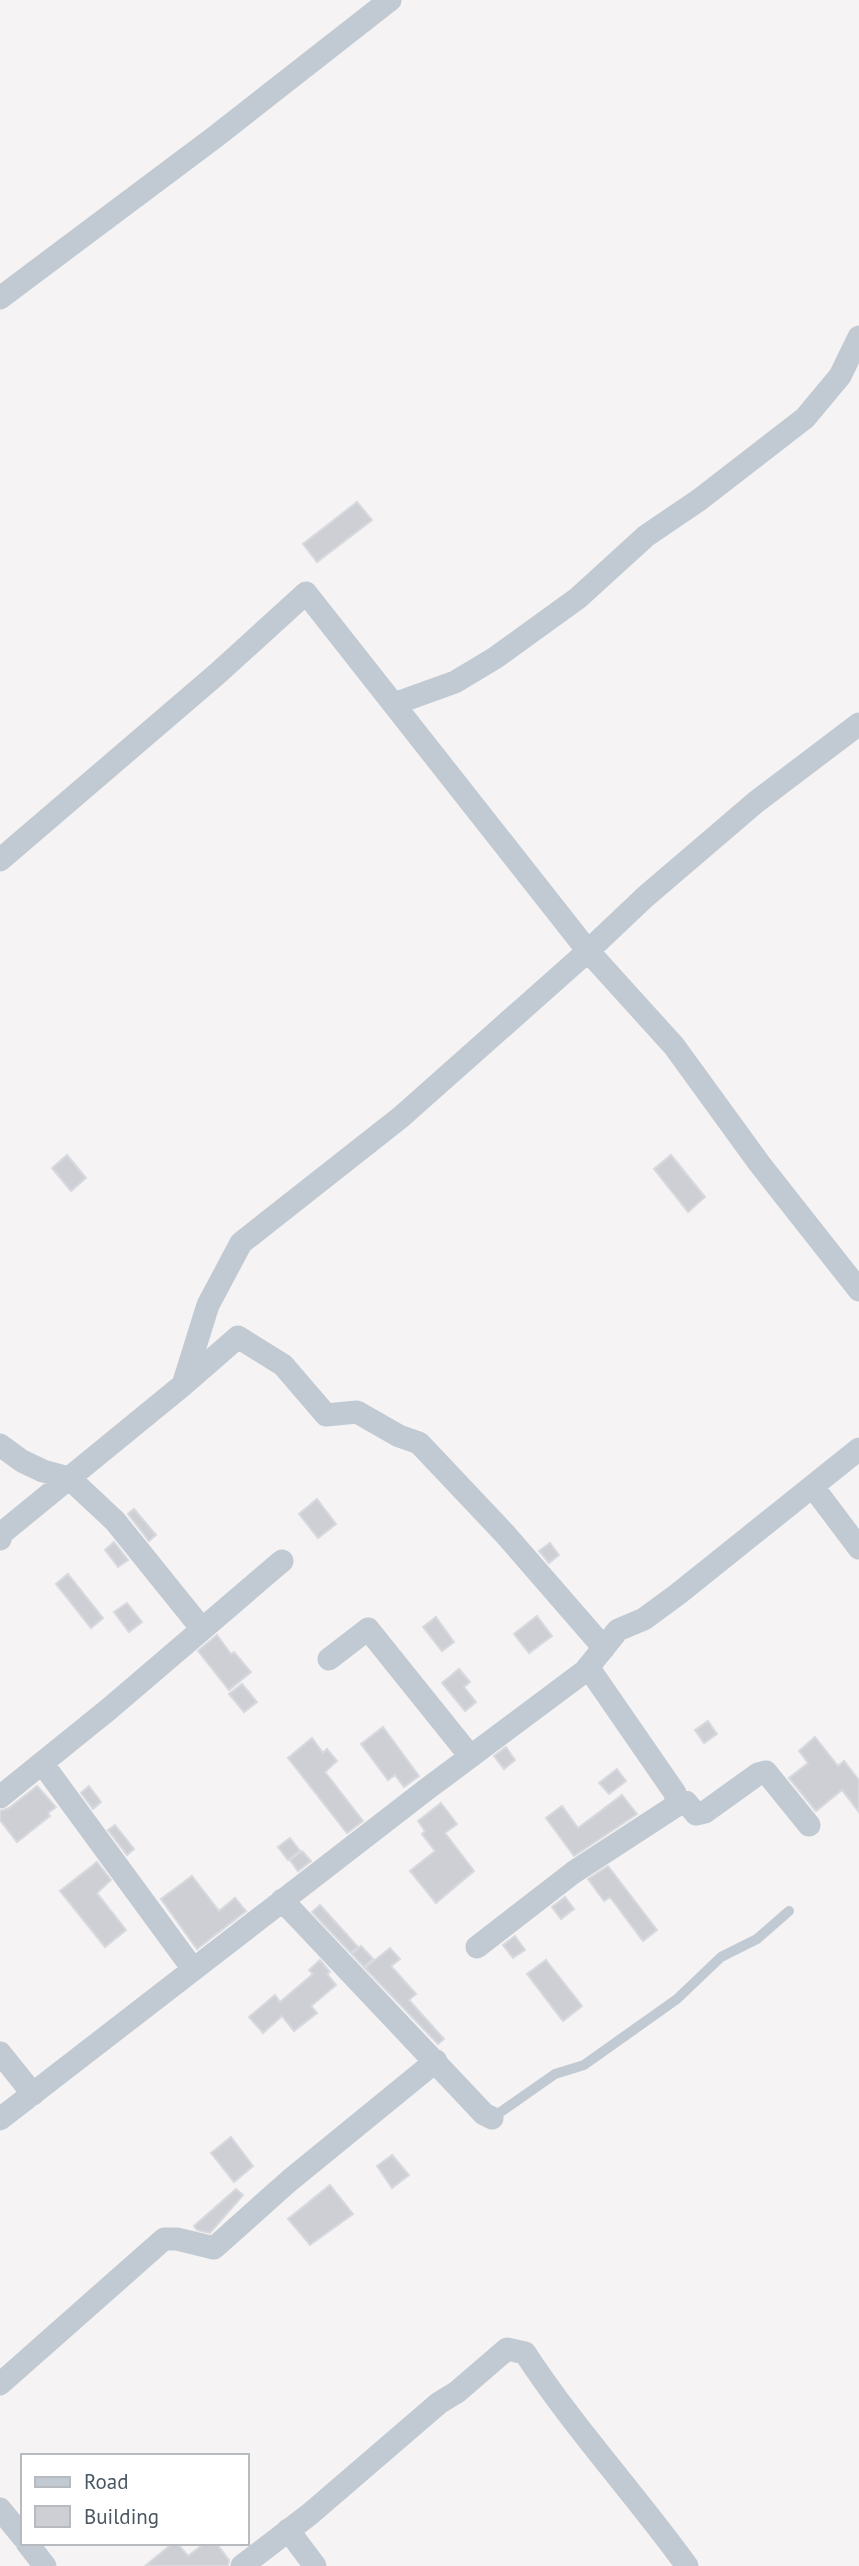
<svg xmlns="http://www.w3.org/2000/svg" width="859" height="2566" viewBox="0 0 859 2566" font-family="'PT Sans',sans-serif">
<style>
.building{fill:#cdcfd5;stroke:#d7d9de;stroke-width:2}
.lines{fill:none;stroke-linecap:round;stroke-linejoin:round}
.lane{stroke:#c1cad2;stroke-width:10}
.street{stroke:#c1cad2;stroke-width:23}
</style>
<rect width="100%" height="100%" fill="#f5f3f3"/>
<path class="building" d="M357,502L372,520L317,562L303,544Z
M67,1155L86,1178L71,1191L52,1168Z
M671,1155L705,1197L688,1212L654,1169Z
M317,1499L336,1524L318,1538L299,1514Z
M134,1509L156,1535L149,1541L128,1514Z
M114,1542L128,1560L118,1567L105,1550Z
M550,1543L559,1555L549,1563L539,1551Z
M68,1574L103,1618L91,1628L56,1584Z
M127,1603L142,1622L129,1632L114,1612Z
M537,1616L552,1636L529,1653L514,1634Z
M436,1617L454,1642L442,1651L423,1627Z
M217,1635L231,1654L234,1652L251,1672L229,1690L198,1651Z
M459,1669L470,1682L464,1687L476,1702L465,1711L442,1683Z
M242,1684L257,1702L244,1712L229,1694Z
M708,1721L717,1734L704,1743L695,1730Z
M383,1727L419,1776L404,1787L395,1775L388,1780L361,1744Z
M815,1737L838,1766L844,1761L859,1780V1812L842,1790L816,1811L789,1778L808,1763L799,1751Z
M312,1738L323,1753L327,1749L337,1761L325,1772L363,1821L347,1833L288,1758Z
M506,1747L515,1760L504,1769L494,1756Z
M617,1769L626,1781L609,1794L599,1783Z
M37,1786L56,1807L48,1813L50,1816L17,1842L0,1820V1811L9,1808Z
M89,1786L101,1802L93,1809L81,1793Z
M622,1795L637,1814L574,1856L546,1818L562,1806L578,1828Z
M441,1803L457,1824L445,1833L474,1871L436,1903L410,1871L435,1851L422,1834L425,1831L418,1821Z
M115,1825L134,1849L127,1855L108,1830Z
M290,1838L300,1851L288,1860L278,1847Z
M302,1851L311,1861L298,1871L290,1860Z
M97,1862L111,1880L97,1893L126,1930L105,1947L60,1891Z
M608,1866L657,1930L643,1941L610,1897L604,1901L588,1879Z
M192,1876L219,1911L235,1898L246,1911L197,1949L161,1899Z
M565,1897L574,1909L561,1919L552,1907Z
M320,1905L358,1947L351,1953L312,1912Z
M515,1936L525,1950L513,1958L503,1945Z
M361,1946L373,1959L364,1967L352,1954Z
M390,1948L400,1959L391,1966L416,1994L409,2000L444,2039L438,2044L365,1968Z
M320,1960L330,1972L327,1974L336,1985L311,2006L317,2013L294,2031L282,2016L263,2033L249,2017L275,1995L280,2002L313,1974L309,1970Z
M546,1960L582,2006L563,2021L527,1974Z
M231,2137L253,2166L234,2182L211,2153Z
M392,2155L409,2175L392,2188L377,2166Z
M330,2185L353,2214L310,2245L288,2219Z
M236,2189L243,2195L210,2233L197,2230L194,2226Z
M173,2543H177L188,2556L205,2543H216L229,2560L228,2566H145Z"/>
<g class="lines">
<path class="lane" d="M492,2118L555,2074L584,2065L677,1999L721,1957L757,1939L789,1911"/>
<path class="street" d="M0,298L215,137L390,0
M394,704L455,682L495,658L578,598L646,536L699,500L805,418L840,376L859,337
M0,860L217,674L306,593L588,951L674,1046L759,1163L859,1290
M183,1385L238,1337L283,1365L326,1415L357,1412L399,1436L419,1443L505,1534L604,1648
M0,1445L22,1461L43,1471L69,1478L115,1521L202,1629
M813,1487L859,1548
M0,1539L2,1533L183,1385L208,1305L241,1243L401,1117L588,951L645,897L756,802L859,724
M329,1659L368,1629L470,1756
M42,1763L193,1969
M0,1797L109,1709L282,1561
M676,1799L686,1802L696,1814L705,1812L758,1774L766,1772L809,1825
M282,1900L484,2114L492,2118
M477,1947L574,1872L677,1805L675,1793L588,1667
M0,2053L33,2094
M0,2119L427,1789L585,1671L618,1630L644,1619L678,1594L859,1449
M0,2384L164,2239H177L214,2248L289,2181L436,2061
M0,2509L23,2537
M288,2530L315,2566
M27,2543L45,2566
M242,2566L310,2514L439,2403L457,2392L507,2349L525,2353C574,2428 635,2494 687,2566"/>
</g>
<rect x="21" y="2454" width="228" height="91" fill="#ffffff" stroke="#b7bbc0" stroke-width="2"/>
<rect x="35" y="2477" width="35" height="10" fill="#c1cad2" stroke="#b7bbc0" stroke-width="2"/>
<text x="84" y="2489" font-size="21" fill="#4a5661">Road</text>
<rect x="35" y="2506" width="35" height="21" fill="#cdcfd5" stroke="#b7bbc0" stroke-width="2"/>
<text x="84" y="2524" font-size="21" fill="#4a5661">Building</text>
</svg>
